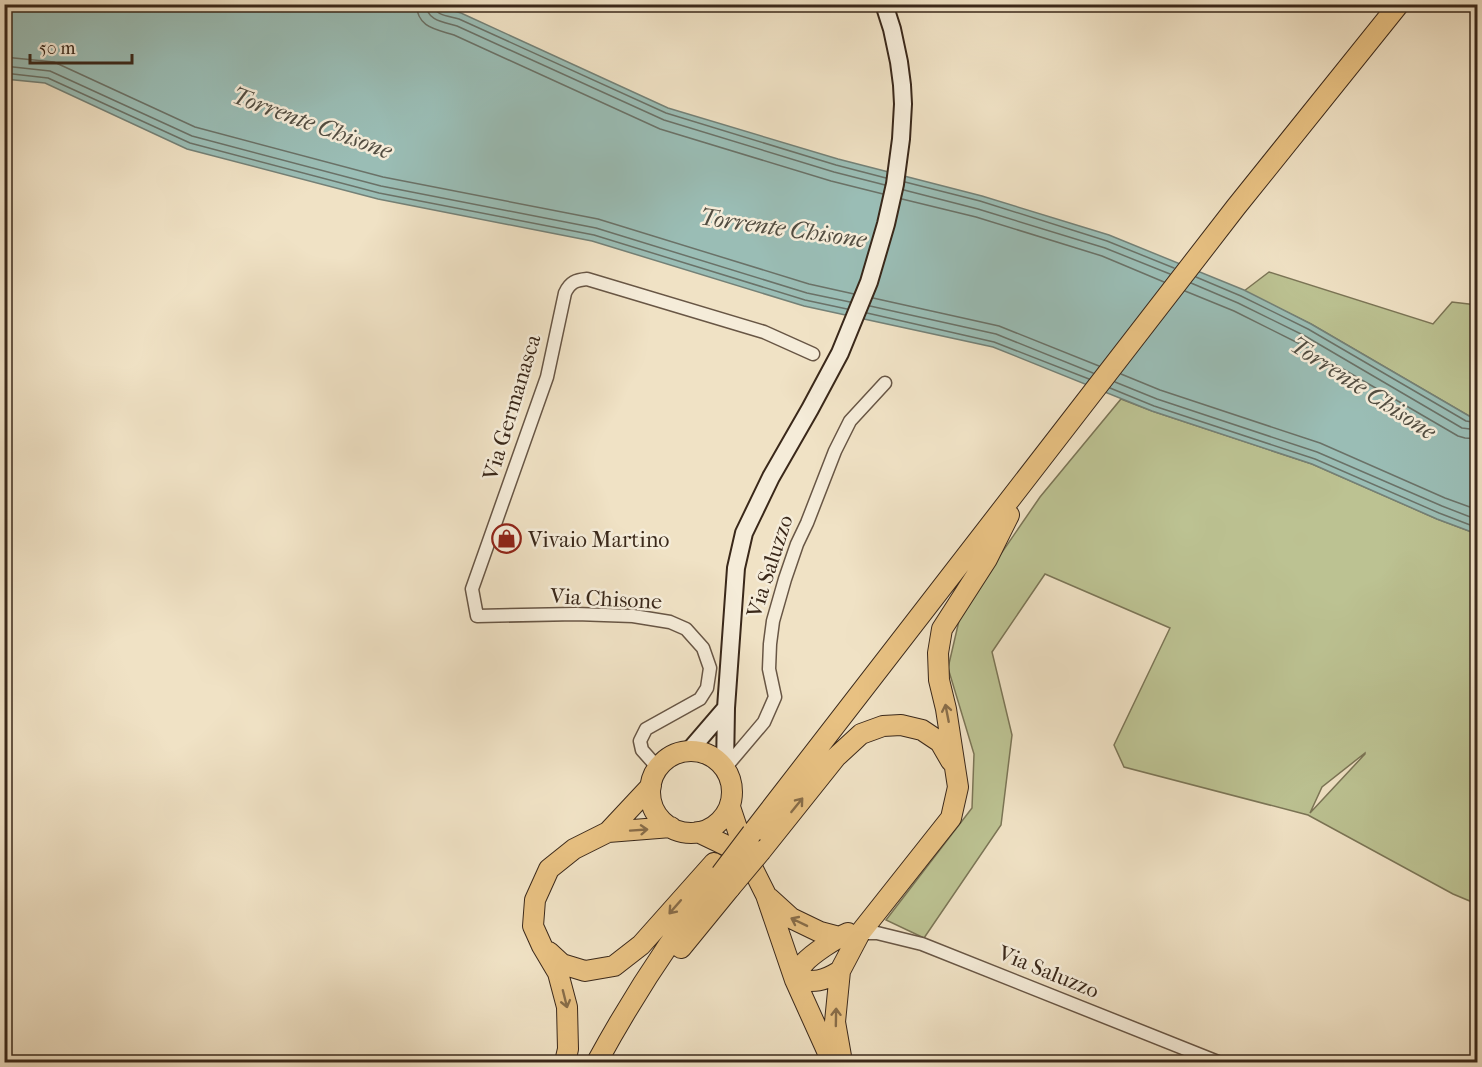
<svg xmlns="http://www.w3.org/2000/svg" width="1482" height="1067" viewBox="0 0 1482 1067" font-family="'IM FELL French Canon',serif">
<style>
.green{fill:#bcc292;stroke:#7b7556;stroke-width:1.5;fill-rule:evenodd}
.water{fill:#9abdb5;stroke:#748177;stroke-width:1.5}
.lines{fill:none;stroke-linecap:round;stroke-linejoin:round}
.shore{stroke:#6a7268;stroke-width:1.5}
.minor-casing{stroke:#685645;stroke-width:15}
.secondary-casing{stroke:#3a281a;stroke-width:20}
.primary-casing{stroke:#3a281a;stroke-width:22}
.minor{stroke:#f5ecd9;stroke-width:12}
.secondary{stroke:#f5ecd9;stroke-width:16}
.primary{stroke:#e8c182;stroke-width:20}
.primary-bridge-casing{stroke:#3a281a;stroke-width:22;stroke-linecap:butt}
.primary-bridge{stroke:#e8c182;stroke-width:20}
.oneway{stroke:#886d49}
.labels{text-anchor:middle;stroke-width:5;stroke-linejoin:round;paint-order:stroke}
.street-label{font-size:22px;fill:#3a281a;stroke:#f5ecd9}
.poi-label{font-size:22px;fill:#3a281a;stroke:#f5ecd9;text-anchor:start}
.water-label{font-size:24px;font-style:italic;fill:#524d41;stroke:#f5ecd9}
</style>
<rect width="100%" height="100%" fill="#f0e2c5"/>
<filter id="stains"><feTurbulence type="fractalNoise" baseFrequency=".00333" numOctaves="4"/><feColorMatrix values="0 0 0 0 .2 0 0 0 0 .09 0 0 0 0 .02 0 0 0 .5 -.17"/></filter>
<radialGradient id="worn" r=".72"><stop offset=".6" stop-color="#630" stop-opacity="0"/><stop offset="1" stop-color="#630" stop-opacity=".3"/></radialGradient>
<path class="green" d="M1269,272L1433,324L1452,302L1477,305V417L1469,416L1311,324L1244,291Z
M1121,399L1152,411L1312,464L1437,519L1477,534V904L1453,894L1308,815L1124,767L1114,745L1170,628L1045,574L992,652L1012,735L1001,825L924,938L886,920L972,808L974,754L948,668L961,612L1040,497ZM1365,753V754L1310,813L1322,787Z"/>
<path class="water" d="M430,4L461,13L668,108L838,159L982,196L1109,235L1244,290L1311,324L1469,416L1477,417V534L1437,519L1312,464L1152,411L993,347L804,306L592,241L378,199L187,149L45,83L5,79V5Z"/>
<g class="lines">
<path class="shore" d="M416,4C418,28 435,29 454,35L660,129L831,181L883,194
M426,4C427,21 443,22 457,26L664,120L834,172L885,185
M433,4C434,16 450,16 459,19L666,113L836,165L886,178
M4,57L54,62L195,127L383,177L598,219L809,284L854,294
M4,66L50,71L192,136L381,186L596,228L807,293L850,302
M4,73L48,78L190,143L379,193L594,235L805,300L847,309
M905,182L980,201L1107,241L1174,268
M904,190L978,209L1105,248L1170,274
M902,199L976,217L1102,256L1164,282
M1196,277L1241,296L1308,329L1466,421L1478,423
M1191,283L1238,303L1305,336L1462,428L1478,430
M1185,291L1234,311L1300,344L1458,436L1465,438L1478,439
M873,298L999,326L1099,366
M870,306L996,334L1093,373
M867,313L994,342L1089,379
M1121,374L1160,390L1320,443L1445,498L1478,510
M1115,382L1157,399L1317,452L1442,506L1478,520
M1110,388L1154,406L1315,459L1439,513L1478,528"/>
<defs>
<path id="minor" d="M658,768L642,750L640,741L646,729L700,699L707,688L710,668L703,648L686,629L670,622L633,616L576,614L477,616L472,589L547,377L565,293C570,282 576,280 587,279L764,332L813,354
M725,768L764,722L775,697L769,669L770,644L773,621L785,579L797,544L807,523L835,451L850,421L885,383
M860,933H877L922,944L1218,1062"/>
<path id="secondary" d="M689,751L726,708
M725,768L726,708L736,568L744,533L771,477L810,409L840,353L869,282L886,224L895,184L901,139L903,104L902,85L899,62L892,29L884,4"/>
<path id="primary" d="M650 792a41 41 0 1 1 82 0a41 41 0 1 1-82 0Z
M730,807L746,855L766,895L795,980L832,1062
M608,832L651,786
M698,832L746,855
M752,833L1236,207L1399,4
M761,851L836,757L861,734L883,726L901,725L922,730L940,742L951,761
M769,898L791,918L820,932L839,937
M681,948L730,888
M549,952L562,964L585,971L614,966L641,945L714,863
M795,980C798,974 800,968 804,963C812,954 836,938 848,933
M795,980C816,982 822,982 840,971
M565,1062L568,1049L567,1007L558,973L542,946L533,926L535,900L549,869L574,849L608,832L671,827
M597,1062C633,996 674,933 721,874
M842,1062L835,1022L840,971L860,933L951,818L958,787L946,709L939,680L938,653L942,629L987,559L1009,515"/>
</defs>
<use href="#minor" class="minor-casing"/>
<use href="#secondary" class="secondary-casing"/>
<use href="#primary" class="primary-casing"/>
<use href="#minor" class="minor"/>
<use href="#secondary" class="secondary"/>
<use href="#primary" class="primary"/>
<defs>
<path id="primary-bridge" d="M721,874L752,833
M730,888L761,851"/>
</defs>
<use href="#primary-bridge" class="primary-bridge-casing"/>
<use href="#primary-bridge" class="primary-bridge"/>
</g>
<defs><path id="oneway-shaft" d="M-6 0H5M1.5-3L5.5 0L1.5 3" fill="none" stroke-width="1.6" stroke-linecap="round" stroke-linejoin="round" transform="scale(1.5)"/></defs>
<g class="oneway">
<use href="#oneway-shaft" transform="translate(947 713) rotate(-101)"/>
<use href="#oneway-shaft" transform="translate(797 805) rotate(-51)"/>
<use href="#oneway-shaft" transform="translate(639 830) rotate(-4)"/>
<use href="#oneway-shaft" transform="translate(675 907) rotate(131)"/>
<use href="#oneway-shaft" transform="translate(799 922) rotate(-154)"/>
<use href="#oneway-shaft" transform="translate(565 999) rotate(76)"/>
<use href="#oneway-shaft" transform="translate(836 1017) rotate(-89)"/>
</g>
<defs>
<symbol id="shop-ring" viewBox="-11 -11 22 22"><circle r="9.5" fill="#f5ecd9" stroke="#8f2418" stroke-width="1.5"/><path d="M-5-2.5h2.3a2.7 3.5 0 0 1 5.4 0H5L5.5 6h-11ZM-1.5-2.5h3a1.5 2.3 0 0 0-3 0Z" fill="#8f2418"/></symbol>
</defs>
<g fill-rule="evenodd">
<use href="#shop-ring" x="490" y="522" width="33" height="33"/>
</g>
<g class="labels">
<g class="street-label">
<text transform="translate(511 407) rotate(-73)" y="8">Via Germanasca</text>
<text transform="translate(769 566) rotate(-72)" y="8">Via Saluzzo</text>
<text transform="translate(606 598) rotate(3)" y="8">Via Chisone</text>
<text transform="translate(1049 971) rotate(22)" y="8">Via Saluzzo</text>
</g>
<g class="poi-label">
<text x="528" y="547">Vivaio Martino</text>
</g>
<g class="water-label">
<text transform="translate(312 123) rotate(20)" y="8">Torrente Chisone</text>
<text transform="translate(783 228) rotate(8)" y="8">Torrente Chisone</text>
<text transform="translate(1363 388) rotate(33)" y="8">Torrente Chisone</text>
</g>
</g>
<rect width="1482" height="1067" fill="none" stroke="#f0e2c5" stroke-width="24"/>
<rect x="6" y="6" width="1470" height="1055" fill="none" stroke="#3a281a" stroke-width="3"/>
<rect x="12" y="12" width="1458" height="1043" fill="none" stroke="#3a281a" stroke-width="1.5"/>
<path d="M30 54v9h102v-9" fill="none" stroke="#3a281a" stroke-width="3"/>
<text x="39" y="54" font-size="18" fill="#3a281a" stroke="#f5ecd9" stroke-width="4.5" paint-order="stroke">50 m</text>
<rect width="100%" height="100%" filter="url(#stains)"/>
<rect width="100%" height="100%" fill="url(#worn)"/>
</svg>
